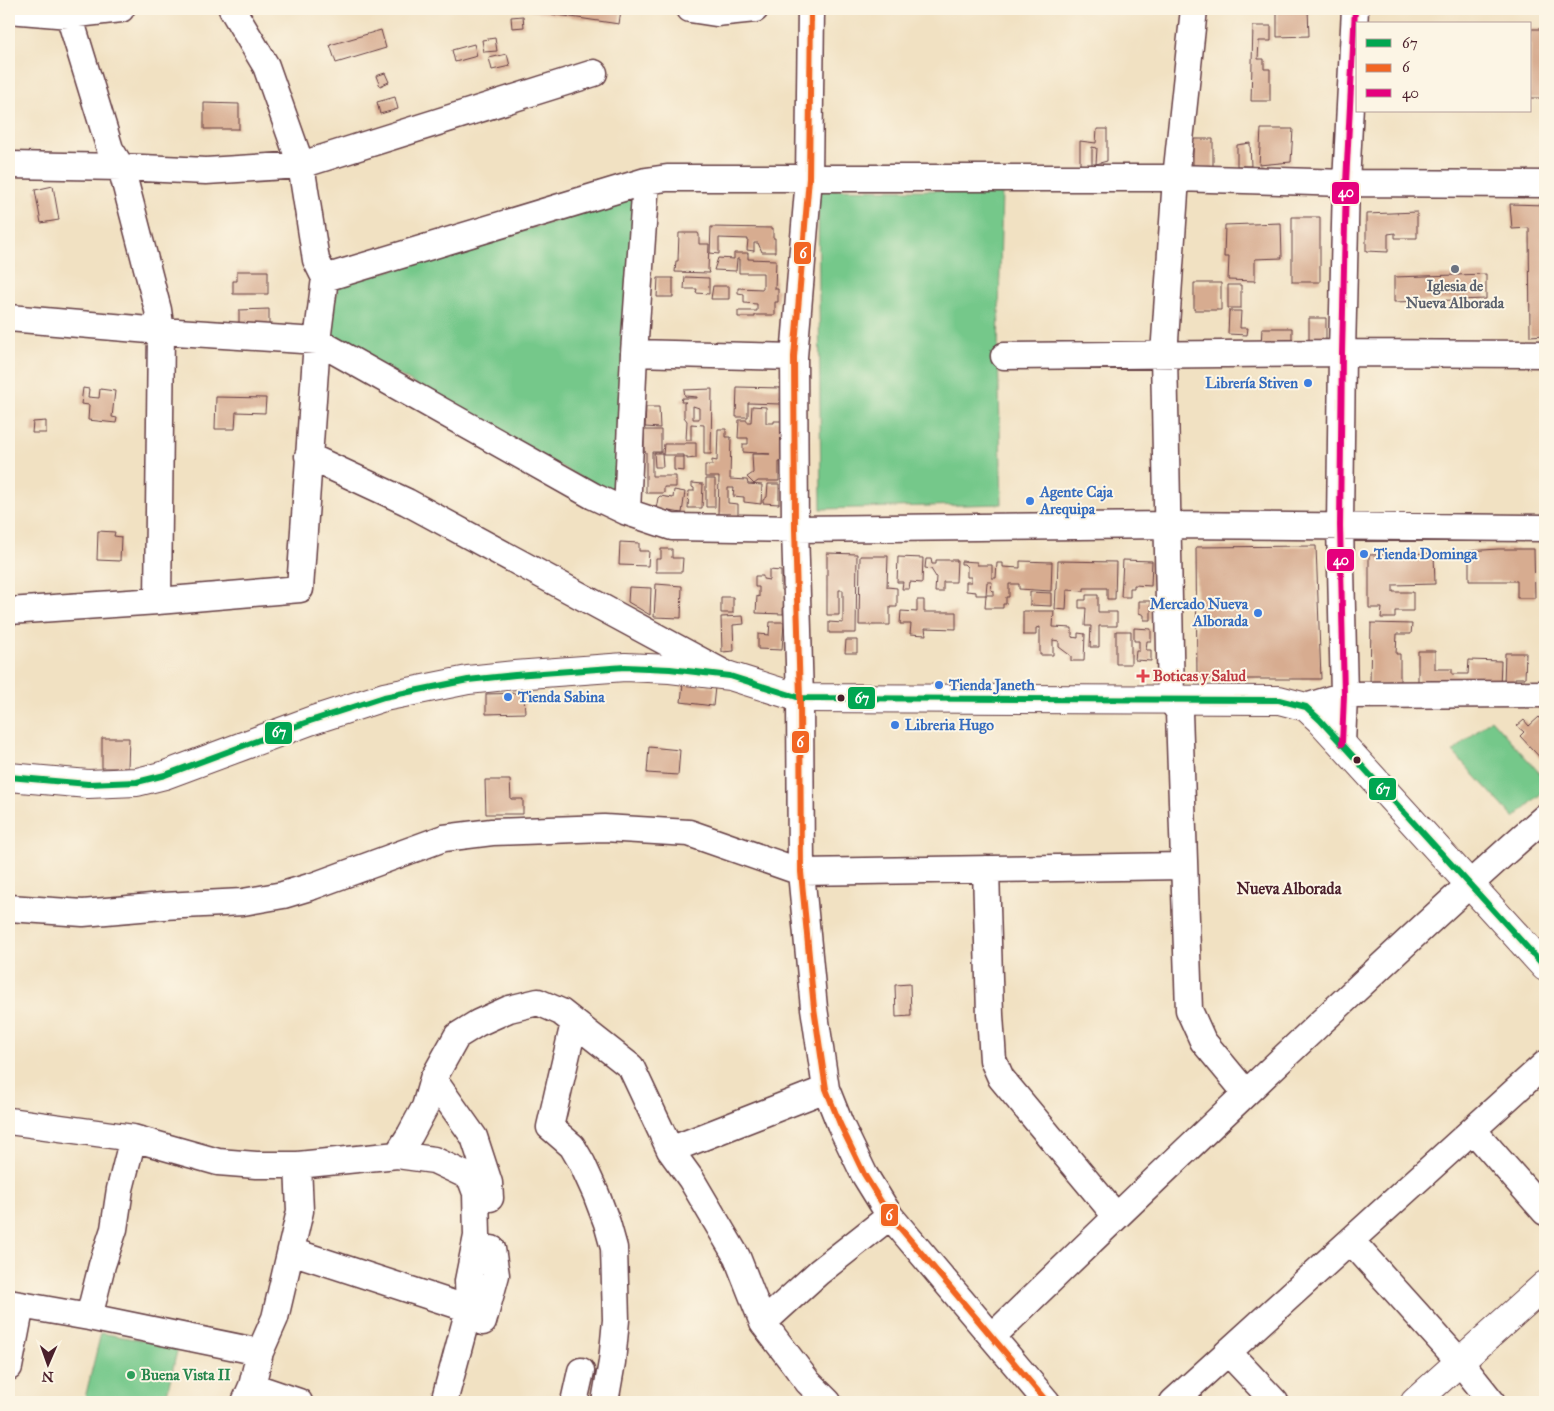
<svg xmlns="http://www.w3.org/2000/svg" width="1554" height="1411" viewBox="0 0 1554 1411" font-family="'IM FELL Great Primer',serif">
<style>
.green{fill:#74c88a;stroke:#5f745a}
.building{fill:#d7ac90;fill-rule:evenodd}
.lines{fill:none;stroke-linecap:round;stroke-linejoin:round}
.minor-casing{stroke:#633c42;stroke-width:29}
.major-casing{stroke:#633c42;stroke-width:30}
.minor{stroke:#fff;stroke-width:26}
.major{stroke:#fff;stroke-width:28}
.bus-1-casing{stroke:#fcf5e5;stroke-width:10}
.bus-2-casing{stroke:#fcf5e5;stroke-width:10}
.bus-3-casing{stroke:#fcf5e5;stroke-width:10}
.bus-1{stroke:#00a651;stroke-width:6}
.bus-2{stroke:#f26522;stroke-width:6}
.bus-3{stroke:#e5007d;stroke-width:6}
.worship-dot{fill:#6b7280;stroke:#fcf5e5;stroke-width:2}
.shop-dot{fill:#3f7fe0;stroke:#fcf5e5;stroke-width:2}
.health-dot{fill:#e0444e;stroke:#fcf5e5;stroke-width:2}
.bus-dot{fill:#4a1f2b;stroke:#fcf5e5;stroke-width:2}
.leisure-dot{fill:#2e9e5b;stroke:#fcf5e5;stroke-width:2}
.labels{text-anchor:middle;stroke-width:4;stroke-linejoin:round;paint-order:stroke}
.worship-label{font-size:15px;font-weight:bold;fill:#5b616d;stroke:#fcf5e5}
.shop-label{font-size:15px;font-weight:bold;fill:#366cbe;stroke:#fcf5e5;text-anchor:start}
.health-label{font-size:15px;font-weight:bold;fill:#be3a42;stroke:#fcf5e5;text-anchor:start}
.leisure-label{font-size:15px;font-weight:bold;fill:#27864d;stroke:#fcf5e5;text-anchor:start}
.neighbourhood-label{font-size:16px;font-weight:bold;fill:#4a1f2b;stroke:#fcf5e5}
.line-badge{stroke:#fcf5e5;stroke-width:2}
.badge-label{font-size:14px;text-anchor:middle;font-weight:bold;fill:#fff}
</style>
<rect width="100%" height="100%" fill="#fcf5e5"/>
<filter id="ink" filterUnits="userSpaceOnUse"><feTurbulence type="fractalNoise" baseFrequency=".02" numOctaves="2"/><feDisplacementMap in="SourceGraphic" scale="10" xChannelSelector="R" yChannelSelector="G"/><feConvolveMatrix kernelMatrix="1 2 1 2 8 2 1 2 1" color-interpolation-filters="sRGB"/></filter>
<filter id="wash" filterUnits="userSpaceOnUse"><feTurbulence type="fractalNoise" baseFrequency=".0096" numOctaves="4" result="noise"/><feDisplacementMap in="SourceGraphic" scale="20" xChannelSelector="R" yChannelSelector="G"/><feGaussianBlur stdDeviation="1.12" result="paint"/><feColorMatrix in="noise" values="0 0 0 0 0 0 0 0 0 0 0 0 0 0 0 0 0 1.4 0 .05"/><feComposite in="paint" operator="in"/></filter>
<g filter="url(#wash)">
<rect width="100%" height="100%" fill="#f1e1c2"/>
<path class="green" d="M818,189L1002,191L998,352L1002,504L821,509Z
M636,197L615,497L328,335L338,286Z
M1491,719L1545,779V790L1514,818L1453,752Z
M101,1333L178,1347L165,1402H84Z"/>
<g id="blocks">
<path class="building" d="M530,9H613L621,10L619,24L530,11Z
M1277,9H1308L1309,36L1277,37Z
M523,16L524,27L512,28L511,17Z
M1253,26H1271V41H1259L1258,59H1264V69H1270V101H1251Z
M1531,29H1545V98H1530Z
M381,30L386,48L336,63L330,45Z
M495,38L497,51L484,52L482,40Z
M474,44L477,56L455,62L452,50Z
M507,54L510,66L492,70L489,58Z
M385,73L389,82L380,86L376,76Z
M395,97L398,109L380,114L377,102Z
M204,103L239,104V129H204Z
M1097,129H1107V161L1096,164L1097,148L1092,147V167L1080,166V141L1096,143Z
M1261,129H1293L1291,162L1259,165Z
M1193,139H1213V169L1193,168Z
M1250,143L1251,166H1237V145Z
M53,186L59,220L41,223L35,190Z
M1510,204L1545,205V335L1530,336L1529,228L1512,229Z
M1417,212V238H1395V233L1388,234V252L1366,251V214Z
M1292,217H1320V282H1292Z
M1281,223L1282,258L1255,259V281L1228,280L1229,257H1224L1225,225Z
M711,227L773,228V238H775V252H762L758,243H754V251L747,250L748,239L719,238V254L710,253Z
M679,233H698L699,235V244H709L708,270L709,273L675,272L676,261H678Z
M734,253H748V259L776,260L775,289H778V302H775V315H755V317H738V311H757V304L744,303V294L738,293V288L763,289V273H739V259H737L736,271L714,270L718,258L734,259Z
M237,271H268V294H233V281H237Z
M1486,274V299L1394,302V277Z
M685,277L709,278V294L696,293L697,289H684Z
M658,278H673V297H657Z
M1194,283H1221V310H1194Z
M1228,285H1241V308H1228Z
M713,286H729V299H711Z
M269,309V327H239V310Z
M1229,311H1241L1240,328H1248L1247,335L1228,334Z
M1309,318H1326V347H1309Z
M1262,328H1292V346H1261Z
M737,387L781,388L780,404L748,403V417H736Z
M83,388L89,389L88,397L99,398L100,389L115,391L112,417L117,418L116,423L88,420L89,405L81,404Z
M712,389L711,454H704V425L691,424V440H686L687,421L684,417V403L686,402H681L682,398H697V397L685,396L684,390ZM693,406L699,408V419H693Z
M216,397L266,398L265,413L236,412L235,429H215Z
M752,406L766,407V423H774V421H782L781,462H779V481H758L754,484L747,477L753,473L752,454H770L743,452V444H748V438H738L739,420H747V422H751Z
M646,407H659L660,428L645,427Z
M46,421V433H32L33,422Z
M718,429H726V437H731L730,479L747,480L748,484L762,485L761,504L744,502V497L733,496L734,488H728V503L738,504V515L718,514L719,477H705V465H712V460L717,461Z
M644,430H661V452H652V476H676V487H664V493H646V452L644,451Z
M685,443H696V458L687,459V457H684V455H663L664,444H685Z
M654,453H662L663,467H655Z
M674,457H684V471L674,470Z
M706,479H715V507H706Z
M692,483L703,484L702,508H688L689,491H694V488L692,487Z
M768,484H779V504L763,503V500L767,497Z
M674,490L685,492L682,513L656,509L658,498L660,496L673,498Z
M98,531L115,532L114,536L121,537L120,561L97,560Z
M620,542L639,543V551H649L648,566L619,565Z
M1316,546L1321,679H1197L1196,547Z
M1541,547H1545V569H1541Z
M661,549H672V558H683L682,572H656V559H661Z
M1498,549H1534L1535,598H1517V581H1469V551Z
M827,553L857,554L856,633H829V622L843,623V590H839V615H827Z
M1434,553L1435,584L1393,585V592H1413V611H1395V618H1381L1382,608H1369V555Z
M860,556H888L887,587L897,588V607H890V625H859Z
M898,557L923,558L922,583L910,582L909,589H902L903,582H897Z
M926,559H931L932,564H936V560H957L956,582H943V592H935L936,577L931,569L925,568Z
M1123,560L1152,561L1151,586L1134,585V588H1130V597H1121Z
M961,561L977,562V565H992V578H996L997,563H1003V567L1020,568V561L1052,562L1051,591L1019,589V584H1009V597H1006V604H1003V608H985L986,595H976V592L966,591V582H971V577H967V567L964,564H961ZM987,582H992L991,590L994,591V595H986Z
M1058,561L1116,562L1115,599H1107V588H1084V591L1067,590L1066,610L1055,609L1056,590L1057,589Z
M769,570L781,571V590H784L783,614L756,613L757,596L759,597V587H755V576H763V579L769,580Z
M656,584L682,586L681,618L654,617Z
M629,587L651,588L650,615L628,602Z
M1030,592L1051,593V606L1030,605Z
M1086,595H1098V612H1117V626H1099V647H1090L1091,626H1085L1086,608H1079V600H1086Z
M721,597H733V613H721Z
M917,600H924V612H956V629L925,628L926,635L910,634L911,624H900L901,611L917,612Z
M1139,601H1151V620H1144V615L1139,613Z
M1023,611H1054L1053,627L1072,628V637L1078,638V633L1085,634L1084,661H1071V656L1059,647V641L1053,640V655H1040V627L1036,628V635H1023Z
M743,616L744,624L733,625L734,651L722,652L721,617Z
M770,622H784L782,650L758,649V634L769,635Z
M1371,623L1412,624L1411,634H1397L1396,654H1400V685H1370Z
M1134,628L1151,629V641H1147L1146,650H1151V661L1135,660L1136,651H1139V641H1134Z
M1116,631H1131V664H1116Z
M846,640H857V653H845Z
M1418,651H1435V669H1452V674H1468L1469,660L1501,661L1500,688L1418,687Z
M1505,653H1526L1525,678H1515V683H1504Z
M683,683L715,687L713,706L681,702Z
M524,693L525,713L486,714V694Z
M1539,717L1545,724V763L1520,736L1524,732L1517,726L1524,720L1529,726Z
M102,738H129L128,768H102Z
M649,747L680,750L678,775L647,773Z
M485,780H510L511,799H523V814H486Z
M910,984L911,1016L896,1017L895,985Z"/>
</g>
</g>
<g filter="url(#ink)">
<use href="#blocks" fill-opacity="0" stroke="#633c42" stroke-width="1"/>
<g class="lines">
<defs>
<path id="minor" d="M690,9L716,13L755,9
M811,9L809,178L794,357L795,529L800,698L801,872L814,1008L826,1089L840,1124L864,1174L890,1216L1047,1402
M1194,9L1176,178L1164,355L1171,700L1179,712L1189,1010L1203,1041L1246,1093
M9,10L69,15L121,9
M69,15L110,149L121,167L158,310L161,331L158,601
M9,165L121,167L206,171L301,165L594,73
M325,278L646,181L667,178H1176L1346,183L1545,184
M9,318L161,331L317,341L593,496L627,512L672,527L795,529L1168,525L1545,528
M634,353L794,357
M1004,356L1342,353L1545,354
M308,456L407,502L727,675
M627,512L634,353L646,181
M9,611L158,601L300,589L317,341L325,278L316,260L301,165L266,66L232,9
M1306,707L1344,695L1545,694
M1342,744L1344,695L1340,526L1342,353L1346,183L1355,9
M986,869L990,1015L993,1060L1001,1078L1116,1216
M9,908L83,913L163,906L243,902L283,895L313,886L444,838L492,832L604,828L689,833L801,872L1184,866
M574,1023L550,1127L572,1146L582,1163L596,1194L607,1223L614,1248L616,1320L612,1362L605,1402
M433,1079L474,1137L489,1183L490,1198
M9,1121L133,1138L218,1162L256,1165H298L397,1155L410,1135L425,1107L433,1079L457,1036L478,1023L509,1009L538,1002L561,1012L631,1067L670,1150L691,1179L737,1257L763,1323L808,1382L828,1402
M1473,1130L1545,1212
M670,1150L826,1089
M1351,1241L1460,1362L1492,1402
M291,1251L469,1309L468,1281L477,1236L476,1193L470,1177L434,1160L397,1155
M9,1303L89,1317L260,1352
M89,1317L102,1265L114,1229L120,1189L133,1138
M483,1322L496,1275L492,1249
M763,1323L819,1272L890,1216
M992,1337C1100,1232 1208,1129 1317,1026C1393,955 1467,885 1545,817
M1228,1352L1275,1402
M9,1367L21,1305
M252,1386L299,1402
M245,1402L252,1386L260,1352L275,1318L300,1211L298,1165
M444,1402L469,1309L475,1293
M574,1402L581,1371
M1173,1402L1545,1064"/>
<path id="major" d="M9,777L88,784L137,782L165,775L310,721L384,697L468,680L515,675L625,667L670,669L730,676L800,698L1279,700L1306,707L1320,720L1545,967
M1415,1402L1545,1285"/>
</defs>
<use href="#minor" class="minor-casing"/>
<use href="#major" class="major-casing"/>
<use href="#minor" class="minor"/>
<use href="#major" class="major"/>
<defs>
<path id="bus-1" d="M9,777L88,784L137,782L165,775L310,721L384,697L468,680L515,675L625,667L670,669L730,676L800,698L1279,700L1306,707L1320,720L1545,967"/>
<path id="bus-2" d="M811,9L809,178L794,357L795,529L800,698L801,872L814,1008L826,1089L840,1124L864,1174L890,1216L1047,1402"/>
<path id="bus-3" d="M1342,744L1344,695L1340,526L1342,353L1346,183L1355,9"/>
</defs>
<use href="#bus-1" class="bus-1-casing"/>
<use href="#bus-2" class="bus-2-casing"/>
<use href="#bus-3" class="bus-3-casing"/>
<use href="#bus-1" class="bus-1"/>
<use href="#bus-2" class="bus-2"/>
<use href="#bus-3" class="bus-3"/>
</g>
</g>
<circle class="worship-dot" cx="1455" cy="269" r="5"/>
<g class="shop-dot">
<circle cx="1308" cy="383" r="5"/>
<circle cx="1030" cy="501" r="5"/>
<circle cx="1364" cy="554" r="5"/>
<circle cx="1258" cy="613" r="5"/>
<circle cx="939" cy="685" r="5"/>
<circle cx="508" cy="697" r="5"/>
<circle cx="895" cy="725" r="5"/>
</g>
<path class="health-dot" d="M1140.5 668.5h5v5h5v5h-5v5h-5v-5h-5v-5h5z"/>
<g class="bus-dot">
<circle cx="841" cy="698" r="4.5"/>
<circle cx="1357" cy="760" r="4.5"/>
</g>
<circle class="leisure-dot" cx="131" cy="1375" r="5"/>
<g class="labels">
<g class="worship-label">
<text x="1455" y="291">Iglesia de<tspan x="1455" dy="17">Nueva Alborada</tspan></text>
</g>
<g class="shop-label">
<text x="1298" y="388" text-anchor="end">Librería Stiven</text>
<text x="1040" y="497">Agente Caja<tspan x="1040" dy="17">Arequipa</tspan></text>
<text x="1374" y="559">Tienda Dominga</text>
<text x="1248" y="609" text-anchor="end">Mercado Nueva<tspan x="1248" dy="17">Alborada</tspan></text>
<text x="949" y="690">Tienda Janeth</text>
<text x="518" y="702">Tienda Sabina</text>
<text x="905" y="730">Libreria Hugo</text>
</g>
<g class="health-label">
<text x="1153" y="681">Boticas y Salud</text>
</g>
<g class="leisure-label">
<text x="141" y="1380">Buena Vista II</text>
</g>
<g class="neighbourhood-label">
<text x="1289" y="894">Nueva Alborada</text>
</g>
</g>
<g class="line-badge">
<rect x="1331" y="181" width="29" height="24" rx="5" fill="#e5007d"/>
<rect x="793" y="241" width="19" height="24" rx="5" fill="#f26522"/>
<rect x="1326" y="548" width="29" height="24" rx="5" fill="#e5007d"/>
<rect x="847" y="686" width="29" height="24" rx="5" fill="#00a651"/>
<rect x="264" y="721" width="29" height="24" rx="5" fill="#00a651"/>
<rect x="791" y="730" width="19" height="24" rx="5" fill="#f26522"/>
<rect x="1368" y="777" width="29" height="24" rx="5" fill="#00a651"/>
<rect x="880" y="1203" width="19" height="24" rx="5" fill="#f26522"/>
</g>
<g class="badge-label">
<text x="1346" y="197">40</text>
<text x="803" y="258">6</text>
<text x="1341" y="565">40</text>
<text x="862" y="703">67</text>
<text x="279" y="737">67</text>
<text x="800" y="747">6</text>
<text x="1383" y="794">67</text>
<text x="889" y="1220">6</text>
</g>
<rect width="1554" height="1411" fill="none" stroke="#fcf5e5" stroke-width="30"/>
<rect x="1356" y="22" width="175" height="90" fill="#fcf5e5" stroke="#b59f9b"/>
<rect x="1366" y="39" width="25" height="8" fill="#00a651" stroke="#b59f9b"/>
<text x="1402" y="48" font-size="15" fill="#4a1f2b">67</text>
<rect x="1366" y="64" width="25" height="8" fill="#f26522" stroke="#b59f9b"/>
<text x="1402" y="72" font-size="15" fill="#4a1f2b">6</text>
<rect x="1366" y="89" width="25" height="8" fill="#e5007d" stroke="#b59f9b"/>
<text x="1402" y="98" font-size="15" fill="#4a1f2b">40</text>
<g transform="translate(48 1364) rotate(182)" stroke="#fcf5e5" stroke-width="4" paint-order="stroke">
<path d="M0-4L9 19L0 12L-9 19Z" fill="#4a1f2b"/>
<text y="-8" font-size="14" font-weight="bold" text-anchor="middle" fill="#4a1f2b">N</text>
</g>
</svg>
